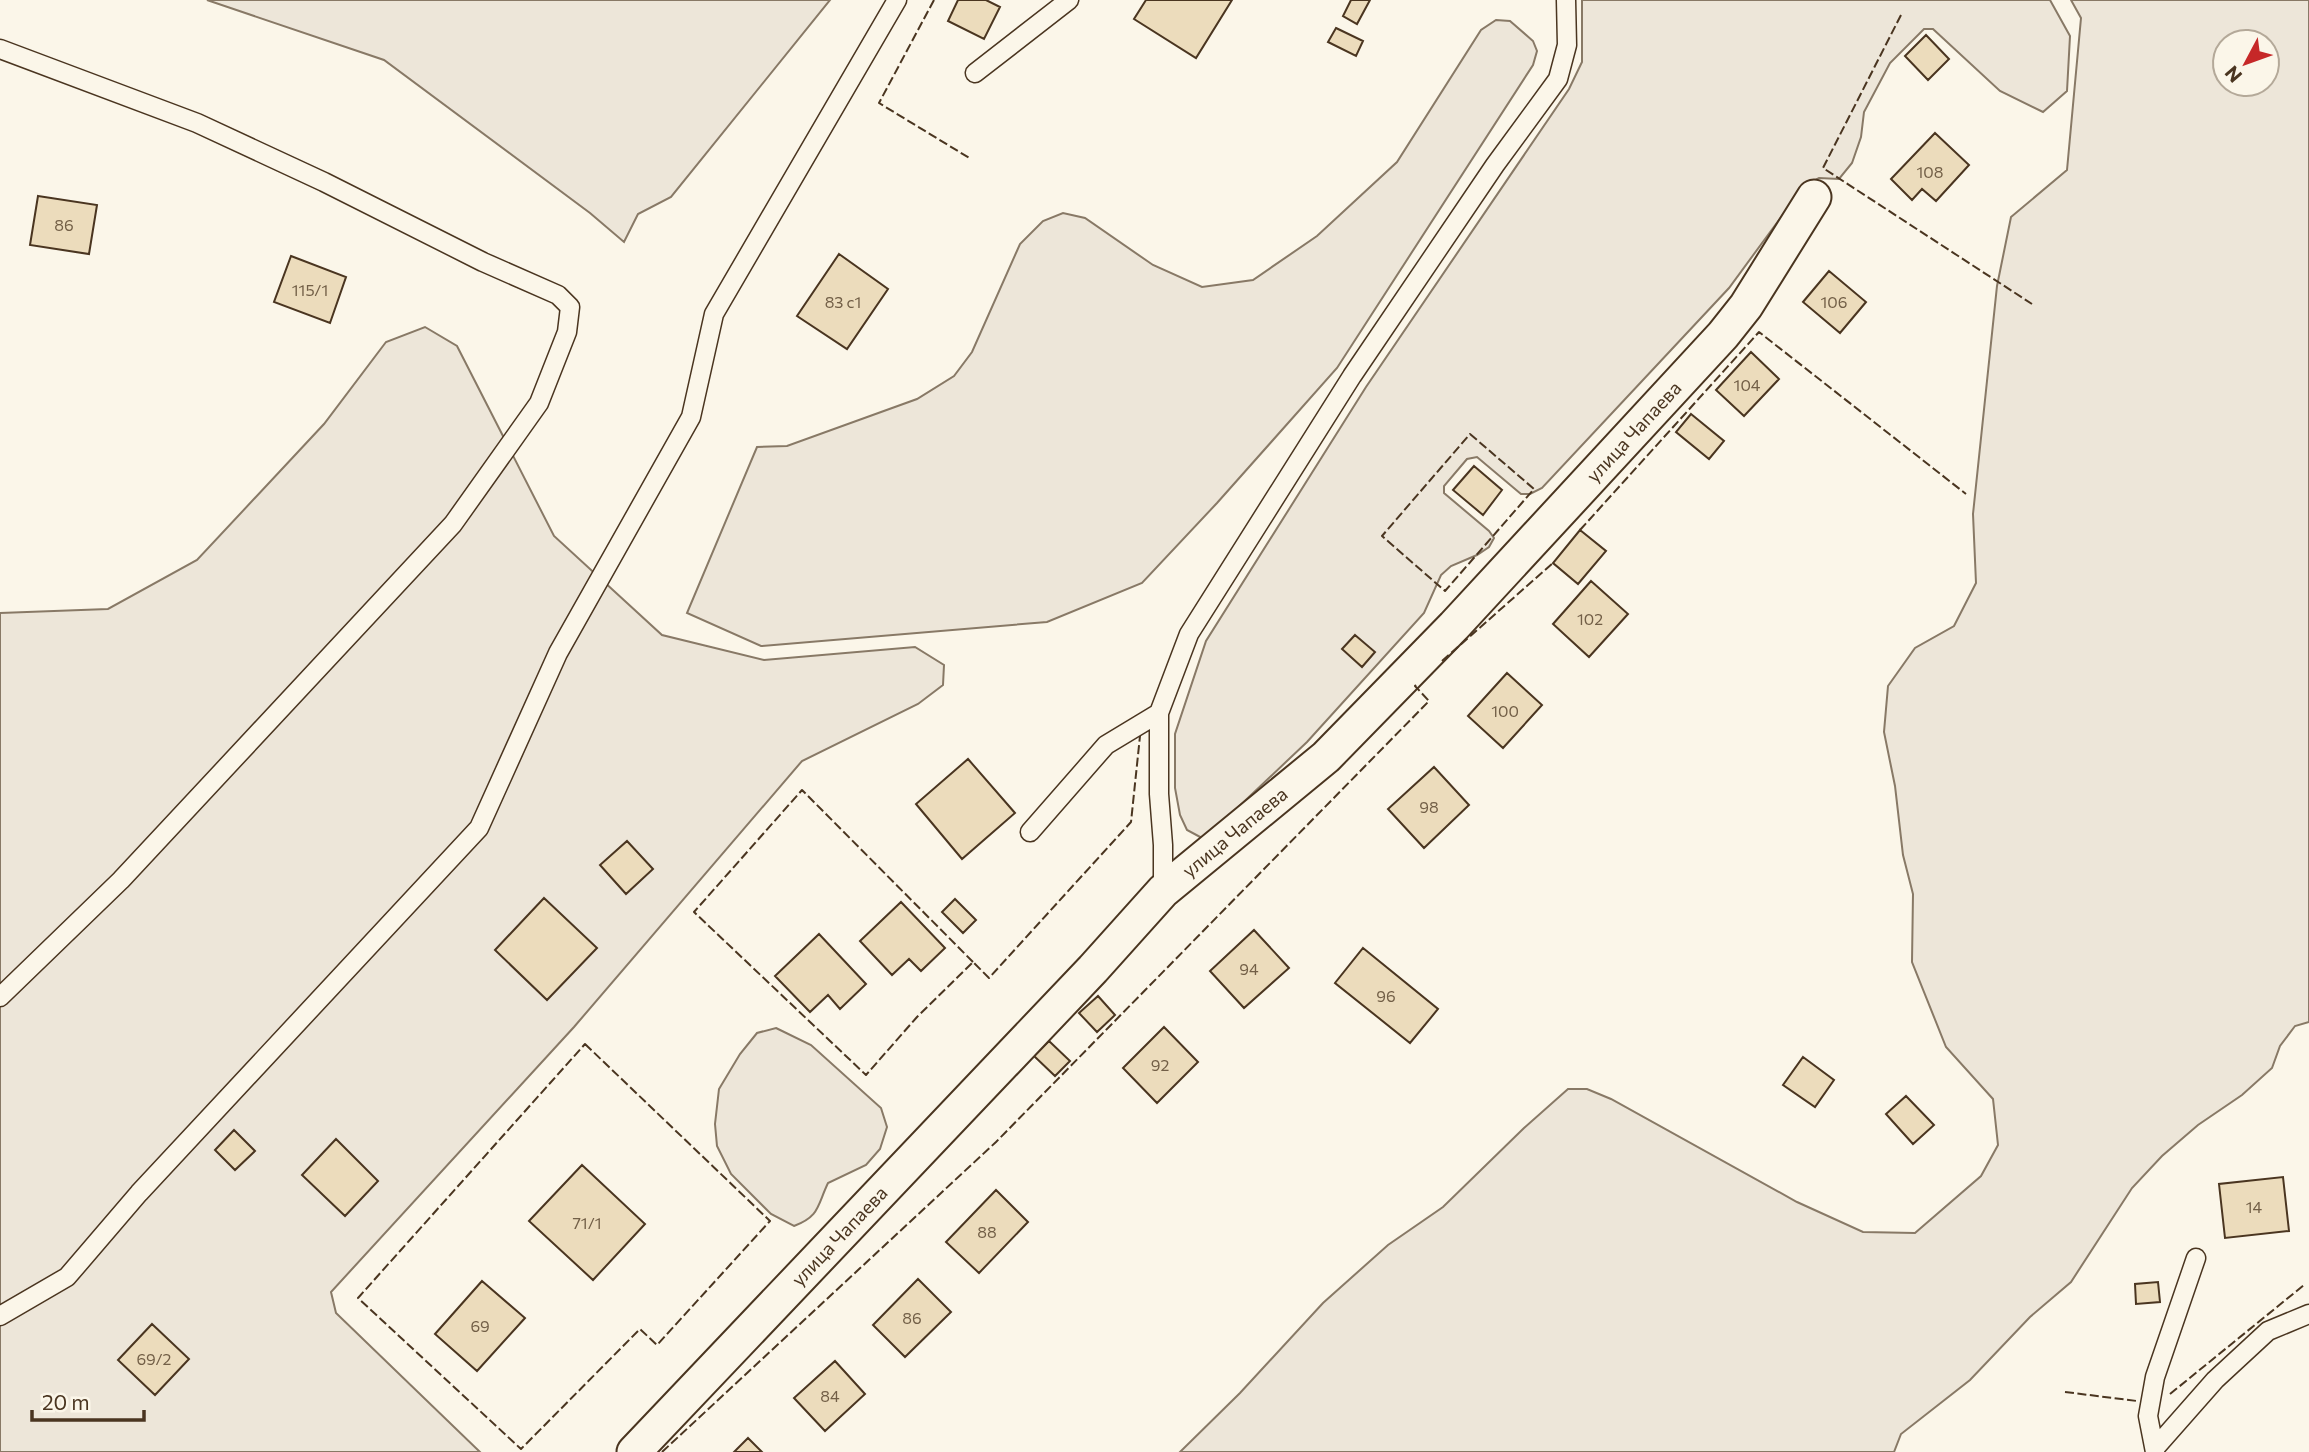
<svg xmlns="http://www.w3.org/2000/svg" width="2309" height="1452" viewBox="0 0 2309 1452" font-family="Commissioner,sans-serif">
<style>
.green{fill:#ede6d9;stroke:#887966;stroke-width:2;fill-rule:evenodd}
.building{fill:#ecdcbc;stroke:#4a3520;stroke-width:2}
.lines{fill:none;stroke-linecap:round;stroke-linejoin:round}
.lane-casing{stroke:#4a3520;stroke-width:21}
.street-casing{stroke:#4a3520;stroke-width:37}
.lane{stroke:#fbf6e9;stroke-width:18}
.street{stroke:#fbf6e9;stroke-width:33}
.fence{stroke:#4a3520;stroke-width:2;stroke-dasharray:9 3.5;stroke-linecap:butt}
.labels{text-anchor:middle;stroke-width:5;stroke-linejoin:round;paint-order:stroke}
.number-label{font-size:16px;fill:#725f47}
.street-label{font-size:19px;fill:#4a3520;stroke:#fbf6e9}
</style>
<rect width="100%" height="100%" fill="#fbf6e9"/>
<path class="green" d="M207,0H830L671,197L638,214L624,242L590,213L384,60Z
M1582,0H2050L2070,36L2067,91L2043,112L2000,91L1933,29H1924L1890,63L1864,112L1861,137L1852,163L1839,179L1819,178L1804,186L1729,288L1542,488L1530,494H1521L1477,457L1467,459L1444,486V493L1489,531L1494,538L1489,547L1477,555L1451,566L1441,575L1424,613L1307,742L1213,831L1202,838L1187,830L1180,815L1175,788V734L1206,641L1366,387L1569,89L1582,62Z
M2071,0H2309V1022L2295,1026L2280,1046L2272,1068L2242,1095L2198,1125L2162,1156L2132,1188L2071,1282L2030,1317L1970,1380L1901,1434L1894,1452H1180L1240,1393L1323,1303L1388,1245L1443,1207L1524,1128L1568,1089H1587L1611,1099L1797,1202L1863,1232L1915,1233L1981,1176L1998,1145L1993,1099L1946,1047L1912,962L1913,894L1903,855L1895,786L1884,732L1888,686L1915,648L1954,626L1976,583L1973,514L1997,286L2011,217L2067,170L2081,18ZM2225,42H2267V84H2225Z
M1496,20L1510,21L1533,41L1537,51L1533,65L1337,368L1217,503L1142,583L1047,622L761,646L687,613L757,447L787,446L917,399L954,376L972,352L1020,244L1043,221L1063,213L1085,218L1153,265L1202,287L1253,280L1317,236L1397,162L1481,30Z
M425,327L457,346L554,536L662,635L764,660L915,647L944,665L943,685L918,704L802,761L574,1027L331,1292L336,1313L480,1452H0V613L108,609L197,560L324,424L386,342Z
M776,1028L811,1045L881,1108L887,1127L880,1149L866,1165L828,1183C817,1206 820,1216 794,1226L771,1214L731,1174L717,1146L715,1124L719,1089L740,1054L757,1033Z"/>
<path class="building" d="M958,0H986L1000,7L984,39L948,21Z
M1146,0H1232L1196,58L1134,19Z
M1351,0H1370L1357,24L1343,16Z
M1336,28L1363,41L1356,56L1328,42Z
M1926,35L1949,59L1928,80L1905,56Z
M1935,133L1969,165L1936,201L1922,189L1912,200L1891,179Z
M38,196L97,205L89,254L30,245Z
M839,254L888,289L847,349L797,316Z
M291,256L346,277L330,323L274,302Z
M1829,271L1866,302L1840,333L1803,302Z
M1751,352L1779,379L1744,416L1716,390Z
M1691,414L1724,441L1709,459L1676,432Z
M1474,466L1502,490L1483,515L1453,490Z
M1580,530L1606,551L1578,584L1553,563Z
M1591,581L1628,614L1589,657L1553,624Z
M1355,635L1375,652L1362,667L1342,649Z
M1507,673L1542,705L1503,748L1468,716Z
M968,759L1015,813L962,859L916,804Z
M1434,767L1469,805L1424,848L1388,809Z
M627,841L653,869L626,894L600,865Z
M544,898L597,948L547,1000L495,950Z
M955,899L976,920L963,933L942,912Z
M901,902L945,948L921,971L909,959L892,975L860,941Z
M1254,930L1289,968L1244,1008L1210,971Z
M819,934L866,984L840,1009L828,995L810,1012L775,976Z
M1363,948L1438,1009L1410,1043L1335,983Z
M1098,996L1115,1015L1097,1032L1079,1013Z
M1164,1027L1198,1062L1157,1103L1123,1068Z
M1049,1041L1070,1061L1055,1076L1034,1056Z
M1803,1057L1834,1080L1815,1107L1783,1085Z
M1906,1096L1934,1125L1913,1144L1886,1114Z
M234,1130L255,1151L235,1170L215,1150Z
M336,1139L378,1181L345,1216L302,1175Z
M582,1165L645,1224L593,1280L529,1221Z
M2283,1177L2289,1231L2225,1238L2219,1184Z
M996,1190L1028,1222L979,1273L946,1242Z
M918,1279L951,1312L905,1357L873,1325Z
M482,1281L525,1318L477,1371L435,1334Z
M2158,1282L2160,1302L2136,1304L2135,1284Z
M152,1324L189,1359L155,1395L118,1360Z
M835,1361L865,1394L825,1431L794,1398Z
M748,1438L762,1452H734Z"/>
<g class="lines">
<defs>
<path id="lane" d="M0,49L197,123L324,182L483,262L558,295L570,307L567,332L539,403L453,524L121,880L0,997
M975,73L1069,0
M1030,832L1106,745L1159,713
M1163,891V845L1159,794V713L1189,634L1352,376L1495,165L1558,79L1567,45L1566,0
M0,1316L67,1277L139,1193L479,828L558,653L691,417L714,314L897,0
M2156,1447L2215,1380L2268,1331L2309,1314
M2155,1452L2148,1416L2155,1377L2196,1258"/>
<g id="street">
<path id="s1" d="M634,1452L1093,969L1163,891L1326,757L1454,626L1723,335L1746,306L1814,197"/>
</g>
</defs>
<use href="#lane" class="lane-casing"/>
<use href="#street" class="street-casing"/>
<use href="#lane" class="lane"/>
<use href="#street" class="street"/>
<path class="fence" d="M934,0L879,103L971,159
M1901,15L1823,168L2032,304
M1470,434L1534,489L1445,591L1382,536Z
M1580,530L1759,332L1966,494
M1442,661L1553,563
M973,962L802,790L694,912L866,1075L917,1017L973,962L989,978L1131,822L1140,736
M585,1044L770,1221L657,1345L640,1329L521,1449L358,1298Z
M2065,1392L2137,1401
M2170,1394L2304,1285
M662,1452L996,1142L1429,701L1415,686L1416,685"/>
</g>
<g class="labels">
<g class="number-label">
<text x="1930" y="178">108</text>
<text x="64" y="231">86</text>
<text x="310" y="296">115/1</text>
<text x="843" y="308">83 с1</text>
<text x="1834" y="308">106</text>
<text x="1747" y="391">104</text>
<text x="1590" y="625">102</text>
<text x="1505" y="717">100</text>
<text x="1429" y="813">98</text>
<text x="1249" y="975">94</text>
<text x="1386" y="1002">96</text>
<text x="1160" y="1071">92</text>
<text x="2254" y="1213">14</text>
<text x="587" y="1229">71/1</text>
<text x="987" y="1238">88</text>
<text x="912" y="1324">86</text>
<text x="480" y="1332">69</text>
<text x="154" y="1365">69/2</text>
<text x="830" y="1402">84</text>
</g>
<g class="street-label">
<text dy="7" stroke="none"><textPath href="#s1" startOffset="1430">улица Чапаева</textPath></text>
<text dy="7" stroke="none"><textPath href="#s1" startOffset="864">улица Чапаева</textPath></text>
<text dy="7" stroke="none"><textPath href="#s1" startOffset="298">улица Чапаева</textPath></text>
</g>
</g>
<g transform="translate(2246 63) rotate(229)"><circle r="33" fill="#fbf6e9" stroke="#b4a999" stroke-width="2"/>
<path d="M0-5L12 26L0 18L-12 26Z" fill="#c62828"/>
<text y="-10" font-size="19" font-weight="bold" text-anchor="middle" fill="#4a3520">N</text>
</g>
<path d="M32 1410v10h112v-10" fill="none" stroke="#4a3520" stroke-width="3.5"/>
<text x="42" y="1410" font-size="21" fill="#4a3520" stroke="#fbf6e9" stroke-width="5" paint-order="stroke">20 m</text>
</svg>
